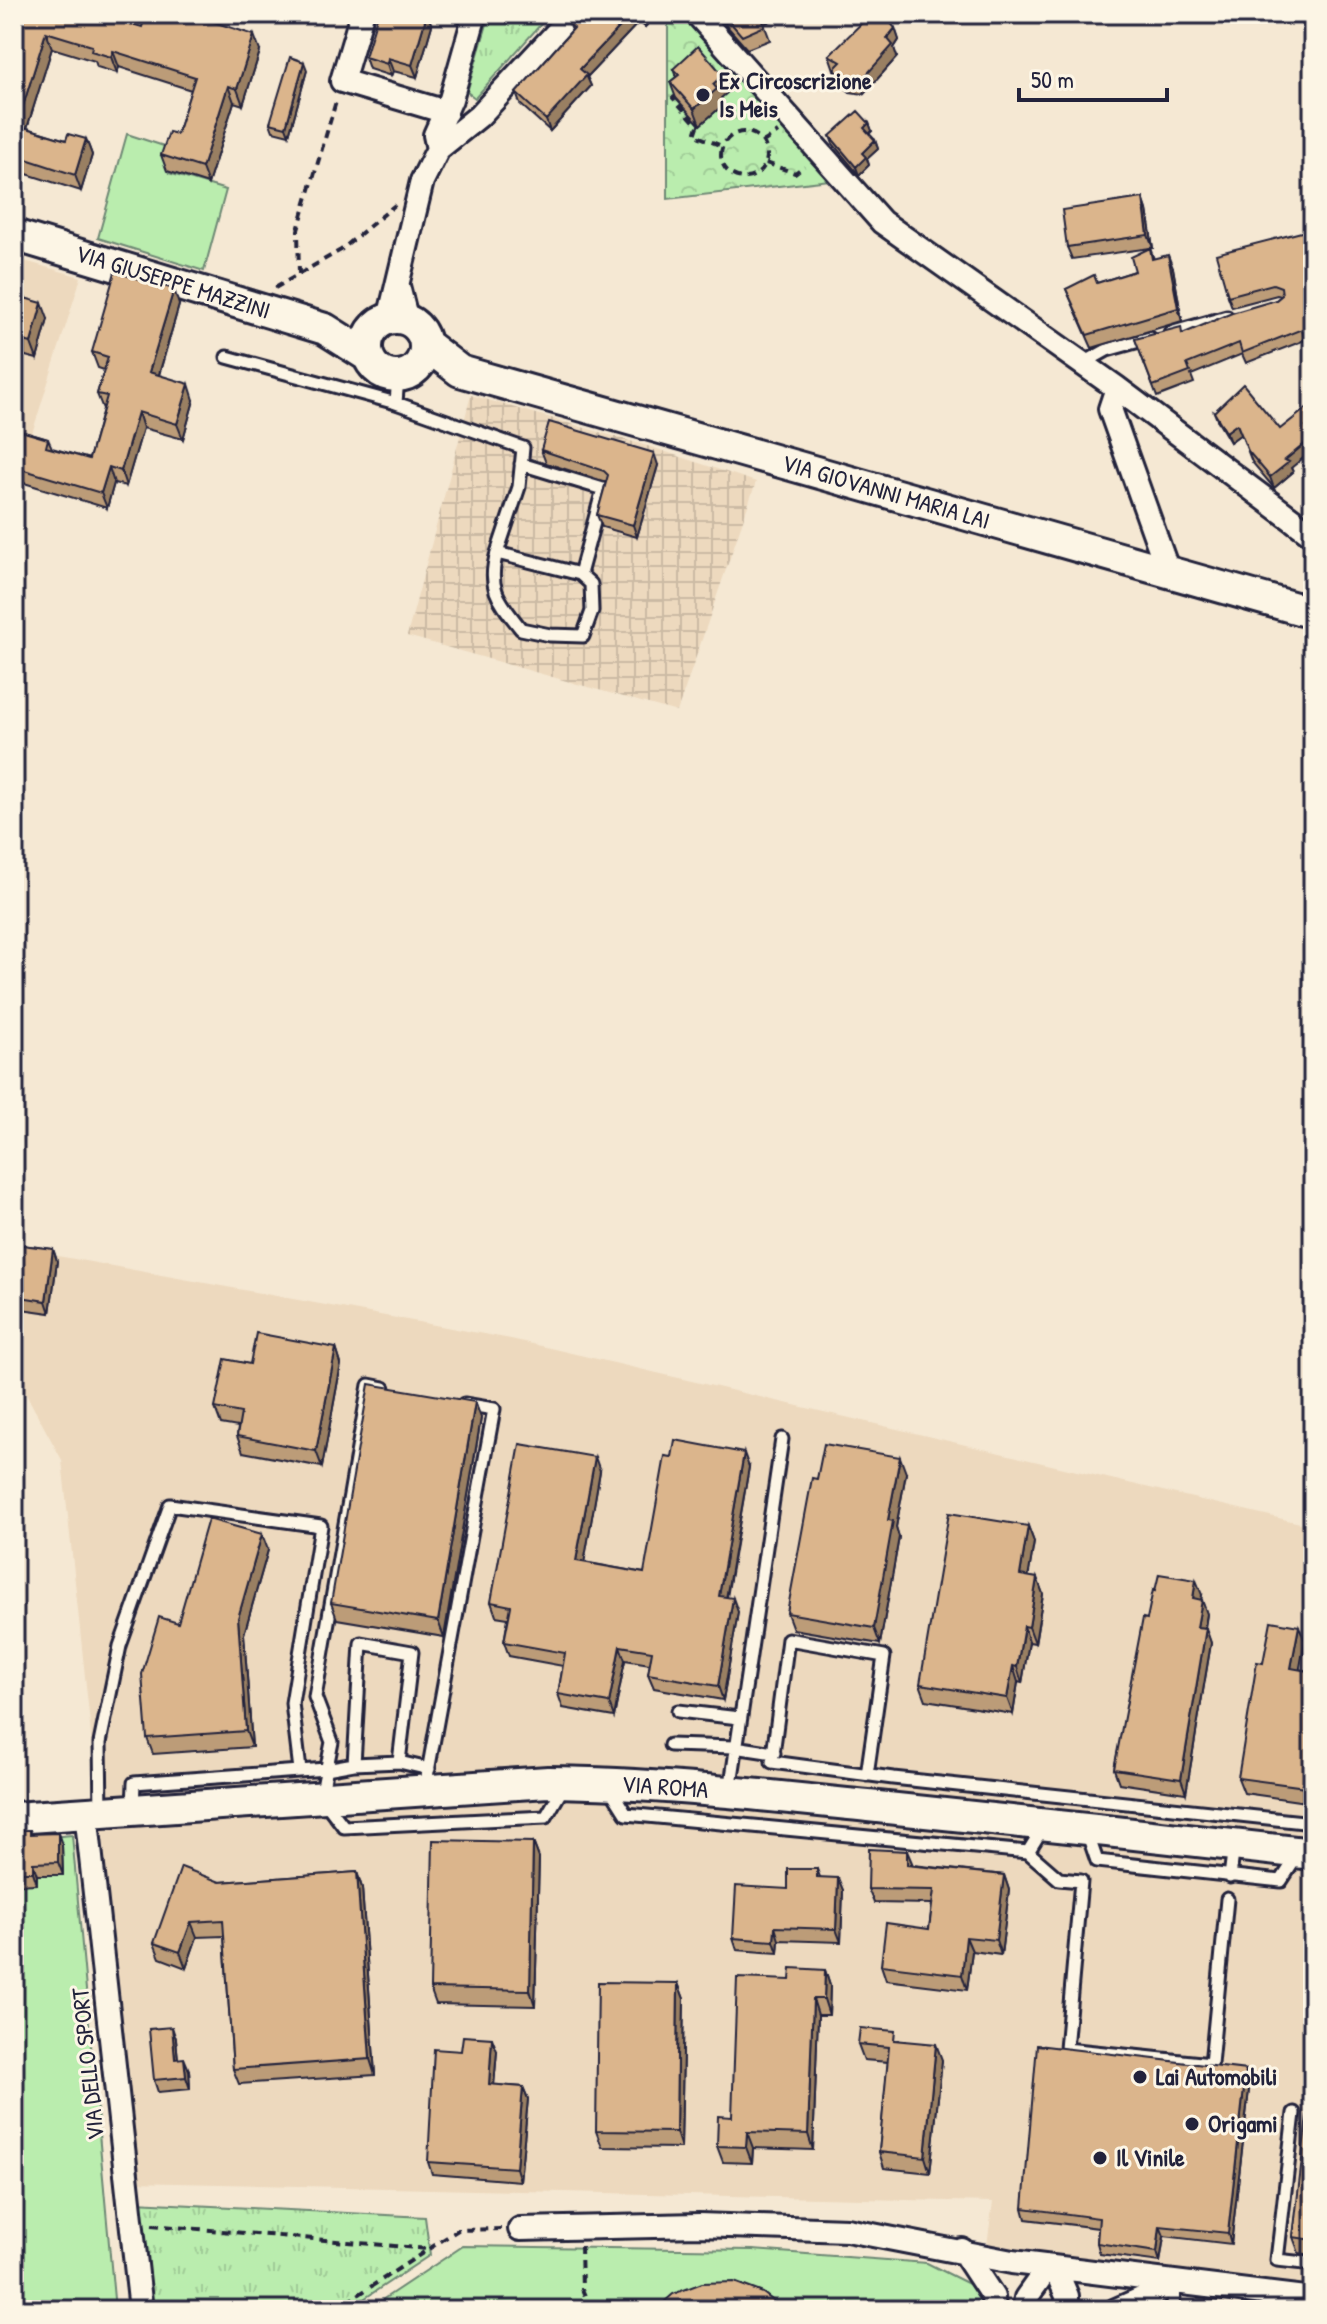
<svg xmlns="http://www.w3.org/2000/svg" width="1327" height="2324" viewBox="0 0 1327 2324" font-family="'Patrick Hand',sans-serif">
<style>
.built{fill:#edd9be}
.industrial{fill:url(#industrial-grid)}
.grass{fill:url(#grass-tufts);stroke:#6e8874;stroke-width:2}
.park{fill:url(#park-crowns);stroke:#6e8874;stroke-width:2}
.pitch{fill:#baedae;stroke:#6e8874;stroke-width:2}
.lines{fill:none;stroke-linecap:round;stroke-linejoin:round}
.lane-casing{stroke:#22223b;stroke-width:17}
.street-casing{stroke:#22223b;stroke-width:28}
.secondary-casing{stroke:#22223b;stroke-width:36}
.path{stroke:#22223b;stroke-width:4;stroke-dasharray:8 6;stroke-linecap:butt}
.lane{stroke:#fcf5e5;stroke-width:11}
.street{stroke:#fcf5e5;stroke-width:22}
.secondary{stroke:#fcf5e5;stroke-width:30}
.wall{fill:#bc9c78;stroke:#22223b;stroke-width:2}
.shaded-wall{fill:#997f62;stroke:#22223b;stroke-width:2}
.building{fill:#dbb58c;stroke:#22223b;stroke-width:2}
.poi-dot{fill:#22223b;stroke:#fcf5e5;stroke-width:3}
.labels{text-anchor:middle;stroke-width:6;stroke-linejoin:round;paint-order:stroke}
.poi-label{font-size:24px;font-weight:bold;fill:#22223b;stroke:#fcf5e5;text-anchor:start}
.street-label{font-size:24px;fill:#22223b;stroke:#fcf5e5}
</style>
<defs>
<pattern id="industrial-grid" width="8" height="8" patternUnits="userSpaceOnUse" patternTransform="scale(2)"><rect width="8" height="8" fill="#edd9be"/><path d="M0 4h8M4 0v8" fill="none" stroke="#cbbaa4"/></pattern>
<pattern id="grass-tufts" width="24" height="20" patternUnits="userSpaceOnUse" patternTransform="scale(2)"><rect width="24" height="20" fill="#baedae"/><path d="M3 7l-1-3M5 7V3M7 7l1-3M15 17l-1-3M17 17v-4M19 17l1-3" fill="none" stroke="#a0cb97"/></pattern>
<pattern id="park-crowns" width="20" height="18" patternUnits="userSpaceOnUse" patternTransform="scale(2)"><rect width="20" height="18" fill="#baedae"/><path d="M2 6a3 3 0 1 1 6 0M12 15a3 3 0 1 1 6 0" fill="none" stroke="#a0cb97"/></pattern>
</defs>
<rect width="100%" height="100%" fill="#f5e8d3"/>
<filter id="ink" filterUnits="userSpaceOnUse"><feTurbulence type="fractalNoise" baseFrequency=".0125" numOctaves="2"/><feDisplacementMap in="SourceGraphic" scale="16" xChannelSelector="R" yChannelSelector="G"/><feConvolveMatrix kernelMatrix="1 2 1 2 8 2 1 2 1" color-interpolation-filters="sRGB"/></filter>
<g filter="url(#ink)">
<path class="built" d="M14,258L81,277L14,491Z
M14,1248L511,1339L1313,1526V2286L987,2245L993,2202L131,2182L89,1714L62,1460L14,1372Z"/>
<path class="industrial" d="M471,395L654,448L756,482L677,712L407,636Z"/>
<path class="grass" d="M490,14H550L475,98L467,92Z
M135,2202L425,2217L430,2255L347,2310H150Z"/>
<path class="park" d="M668,14H683L830,180L668,199Z"/>
<path class="pitch" d="M127,134L176,150L169,173L226,190L204,271L98,238Z
M72,1835L115,2310H14V1840Z
M463,2246L753,2250L927,2263L981,2290L984,2310H367Z"/>
<g class="lines">
<defs>
<path id="lane" d="M1170,333L1227,317
M227,357L396,403
M1082,364L1107,350L1150,338
M398,376L396,403L523,448L519,487L497,553C486,589 501,603 521,629L550,635L583,636L592,611L591,584L580,574L497,553
M521,464L603,489L580,574
M384,1388L369,1385L315,1697L332,1742L321,1797L344,1827L546,1817L564,1786
M678,1711L739,1718
M670,1745L735,1747L774,1753
M354,1764L399,1762
M867,1775L884,1656L788,1639L772,1762L893,1778L1313,1823
M609,1787L626,1814L1028,1852L1044,1826
M425,1788L494,1409L464,1404
M730,1791L782,1439
M133,1808L134,1783L326,1769L354,1764L361,1643L412,1652L399,1762L429,1769
M101,1811L100,1743L120,1646L170,1505L321,1526L292,1703L300,1770
M1087,1832L1097,1861L1281,1881L1298,1855
M1028,1852L1059,1879L1081,1881L1066,2049L1211,2064L1227,1899
M1230,1877L1234,1845
M1294,2113L1277,2260L1313,2264
M1172,2310L1176,2284"/>
<path id="street" d="M362,14L342,81L446,112
M697,14L882,222L1117,388L1110,409L1165,563L1163,570
M438,149L435,135L451,99L475,14
M398,286L407,321
M389,319L422,181L438,149L479,116L574,14
M1117,388L1313,535
M86,1812L141,2310
M520,2229L699,2225L847,2230L1012,2262L1313,2299
M962,2250L993,2297L994,2310
M1055,2268L1067,2296V2310
M1024,2310L1026,2298L1048,2267
M1116,2310L1175,2284"/>
<path id="secondary" d="M14,235L325,329L368,356
M367 347a29 29 0 1 1 58 0a29 29 0 1 1-58 0Z
M425,344L460,371L1313,613
M14,1818L548,1782C656,1783 761,1795 868,1806C1016,1821 1165,1837 1313,1854"/>
</defs>
<use href="#lane" class="lane-casing"/>
<use href="#street" class="street-casing"/>
<use href="#secondary" class="secondary-casing"/>
<path class="path" d="M677,95L673,98L698,126L695,135L722,146
M721 155a23 23 0 1 1 46 0a23 23 0 1 1-46 0Z
M763,142L778,132
M766,163L795,173L804,166
M299,274L298,230L337,98
M275,288L341,250L395,205
M152,2225L429,2249
M581,2246L582,2289L591,2310
M335,2310L458,2230L501,2229"/>
<use href="#lane" class="lane"/>
<use href="#street" class="street"/>
<use href="#secondary" class="secondary"/>
</g>
<path class="wall" d="M578,14H655L656,15L645,27L639,22L587,77L591,86L550,131L520,104L516,93L572,30L569,24Z
M721,14H786L764,24L770,40L747,49L726,25Z
M29,17L142,27L260,51L243,105L234,102L208,184L167,171L161,155L177,134L191,90L119,67L117,73L97,67L95,61L52,48L27,128L66,140L86,139L92,155L81,191L14,170V34Z
M432,25L417,77L393,71L391,76L369,69L365,57Z
M895,28L899,40L894,48L897,57L864,94L850,92L838,81L829,55Z
M673,69L723,75L729,91L721,98L723,105L700,125L676,98L670,82L676,77Z
M307,70L289,135L273,131L270,123Z
M869,123L872,131L869,134L875,140L878,149L867,159L869,165L859,175L833,144L830,136Z
M1143,198L1147,210L1153,248H1150L1154,259L1173,268L1182,321L1092,348L1066,289L1097,283L1135,271L1150,248L1072,259L1067,247Z
M1313,229V347L1308,348L1305,340L1246,363L1242,354L1191,375L1194,383L1157,397L1135,339L1184,334L1276,300L1281,296L1277,295L1232,307L1228,296Z
M14,295L48,319L37,359L14,353Z
M179,305L159,375L194,400L183,439L143,428L126,486L114,483L107,508L14,480V429L48,439L52,448L89,459L103,409L97,394L104,370L98,368L92,352Z
M1214,412L1291,468L1293,472L1274,488L1252,462L1241,434L1230,442L1218,422Z
M541,450L658,465L637,537L602,527L597,515L606,482L546,463Z
M1313,487V505L1310,502L1307,494Z
M14,1244L53,1249L57,1261L50,1313L14,1308Z
M336,1348L341,1364L322,1467L243,1452L237,1436L238,1427L221,1424L215,1408L250,1364Z
M475,1402L481,1418L444,1637L337,1619L331,1603Z
M749,1467L727,1597L738,1612L723,1700L654,1688L648,1674L650,1664L625,1660L614,1717L563,1708L558,1694L563,1666L509,1656L504,1642L508,1618L496,1616L491,1602L600,1471L584,1562L644,1573Z
M906,1473L896,1527L899,1537L880,1644L793,1629L787,1613L817,1479Z
M1028,1526L1034,1542L1028,1577L1037,1578L1043,1594L1035,1643L1029,1642L1022,1683L1018,1682L1013,1714L926,1700L920,1684Z
M268,1550L244,1634L252,1747L153,1754L147,1738L178,1623Z
M1202,1595L1201,1599L1207,1614L1205,1628L1211,1643L1186,1793L1119,1783L1114,1769L1147,1619Z
M1305,1641L1299,1669L1313,1672V1803L1244,1793L1238,1778L1263,1663Z
M14,1830H30L32,1834L62,1845L63,1875H37V1884L14,1885Z
M533,1842L539,1858L535,2006L436,2004L430,1988Z
M913,1865L1004,1875L1009,1890L1001,1955L972,1951L967,1990L886,1980L881,1965L929,1929L932,1904L874,1903L868,1889Z
M817,1869L820,1877L843,1890L841,1942L779,1940L778,1953L737,1950L733,1938L788,1889Z
M357,1872L362,1888L375,2075L239,2084L233,2069L224,1936L197,1937L186,1968L160,1958L154,1943L220,1882Z
M825,1970L830,1986L829,2015H818L813,2150L753,2148L752,2163L723,2162L717,2146L732,2117L790,1980Z
M678,1983L684,1999L681,2148L602,2147L596,2131Z
M176,2039L178,2059L189,2070L190,2089L158,2092L154,2080Z
M898,2040L942,2060L930,2173L884,2168L879,2152L888,2062L864,2060L858,2044Z
M461,2051H497L494,2085L523,2087L528,2099L520,2181L432,2174L428,2162Z
M1246,2070L1250,2081L1231,2244L1164,2236L1160,2262L1100,2254L1097,2243L1098,2228L1026,2219L1023,2208Z
M1313,2090V2255L1299,2253L1293,2237Z"/>
<path class="shaded-wall" d="M427,14L432,25L417,77L412,65Z
M632,14H637L639,22L587,77L591,86L550,131L546,120L580,69Z
M643,14H655L656,15L645,27L641,16Z
M895,28L899,40L894,48L897,57L864,94L860,82Z
M46,32L52,48L23,141L17,125Z
M254,35L260,51L243,105L237,89Z
M113,51L119,67L117,73L111,57Z
M388,58L393,71L391,76L387,64Z
M304,62L307,70L289,135L286,127Z
M723,75L729,91L721,98L723,105L700,125L694,109L713,84Z
M228,86L234,102L208,184L202,168Z
M869,123L872,131L867,136L864,128Z
M86,139L92,155L81,191L75,175Z
M875,140L878,149L867,159L869,165L859,175L856,167L862,153Z
M1143,198L1147,210L1153,248L1148,235Z
M1168,255L1173,268L1182,321L1178,308Z
M174,289L179,305L155,388L149,372Z
M42,303L48,319L37,359L31,343Z
M189,384L194,400L183,439L177,424Z
M138,412L143,428L126,486L121,471Z
M1313,422V435L1306,427Z
M1237,424L1241,434L1230,442L1226,432Z
M1313,437V450L1291,468L1293,472L1274,488L1270,477L1285,460Z
M654,453L658,465L637,537L633,525Z
M109,467L114,483L107,508L101,493Z
M53,1249L57,1261L50,1313L46,1301Z
M336,1348L341,1364L322,1467L316,1451Z
M475,1402L481,1418L444,1637L438,1621Z
M744,1453L749,1467L724,1610L719,1596Z
M595,1457L600,1471L582,1575L576,1561Z
M900,1457L906,1473L896,1527L899,1537L880,1644L874,1628L888,1520Z
M1028,1526L1034,1542L1026,1591L1020,1575Z
M262,1534L268,1550L244,1634L252,1747L246,1731L238,1618Z
M1037,1578L1043,1594L1035,1643L1029,1627Z
M1196,1580L1202,1595L1198,1613L1193,1598Z
M733,1598L738,1612L723,1700L718,1686Z
M1202,1600L1207,1614L1202,1641L1197,1627Z
M1024,1626L1029,1642L1022,1683L1017,1667Z
M1299,1626L1305,1641L1297,1683L1291,1668Z
M1206,1628L1211,1643L1186,1793L1181,1779Z
M620,1646L625,1660L614,1717L609,1703Z
M1013,1666L1018,1682L1013,1714L1007,1698Z
M58,1833L62,1845L63,1875L58,1862Z
M533,1842L539,1858L535,2006L530,1990Z
M907,1851L913,1865H907Z
M33,1863L37,1875V1884L33,1872Z
M357,1872L362,1888L375,2075L370,2059Z
M1004,1875L1009,1890L1001,1955L996,1940Z
M838,1878L843,1890L841,1942L836,1929Z
M191,1922L197,1937L186,1968L180,1952Z
M775,1927L779,1940L778,1953L774,1941Z
M966,1937L972,1951L967,1990L962,1975Z
M825,1970L830,1986L829,2015L824,1999Z
M678,1983L684,1999L681,2148L676,2132Z
M813,1999L818,2015L813,2150L808,2134Z
M172,2027L176,2039L179,2071L175,2059Z
M492,2038L497,2051L493,2096L489,2084Z
M936,2044L942,2060L930,2173L925,2157Z
M184,2058L189,2070L190,2089L186,2077Z
M1246,2070L1250,2081L1231,2244L1228,2233Z
M523,2087L528,2099L520,2181L516,2168Z
M747,2132L753,2148L752,2163L746,2147Z
M1160,2226L1164,2236L1160,2262L1157,2252Z"/>
<path class="building" d="M20,14L29,17L30,14H100L142,27L146,14H189L254,35L237,89L228,86L202,168L161,155L169,132L177,134L195,77L113,51L111,57L91,51L92,46L46,32L17,125L66,140L68,134L86,139L75,175L14,155V34Z
M378,14H427L412,65L388,58L387,64L365,57Z
M578,14H632L580,69L587,75L546,120L516,93L574,28L569,24Z
M723,14H760L765,26L742,36Z
M871,14H883L895,28L887,38L893,45L860,82L846,80L834,69L841,62L829,55Z
M698,46L723,75L713,84L717,89L694,109L670,82L679,75L673,69Z
M290,57L304,62L286,127L270,123Z
M858,111L869,123L864,128L875,140L862,153L866,157L856,167L830,136Z
M1143,198L1148,235L1067,247L1062,210Z
M1313,229V335L1304,338L1302,329L1242,353L1239,343L1187,364L1190,372L1153,386L1135,339L1181,327L1182,334L1232,313L1276,300L1282,295L1281,287L1273,284L1228,296L1216,254Z
M1150,248L1152,259L1168,255L1178,308L1087,335L1066,289L1094,275L1097,283L1135,271L1131,257Z
M115,272L174,289L149,372L189,384L177,424L138,412L121,471L109,467L101,493L14,467V429L48,439L46,447L89,459L107,396L97,394L108,357L92,352Z
M14,295L42,303L31,343L14,338Z
M1243,384L1280,429L1308,407L1313,413V422L1306,427L1313,437L1285,460L1289,462L1270,477L1248,451L1237,424L1226,432L1214,412Z
M549,422L654,453L633,525L597,515L608,475L604,471L541,450Z
M1313,487V499L1307,494Z
M14,1244L53,1249L46,1301L14,1296Z
M256,1333L336,1348L316,1451L237,1436L241,1413L215,1408L225,1359L250,1364Z
M369,1384L475,1402L438,1621L331,1603Z
M675,1440L744,1453L719,1596L733,1598L718,1686L648,1674L652,1651L620,1646L609,1703L558,1694L565,1653L504,1642L511,1606L491,1602L520,1444L595,1457L576,1561L644,1573L665,1456L672,1457Z
M824,1444L900,1457L888,1520L893,1521L874,1628L787,1613L812,1478L817,1479Z
M949,1513L1028,1526L1020,1575L1037,1578L1029,1627L1024,1626L1017,1667L1013,1666L1007,1698L920,1684Z
M208,1519L262,1534L238,1618L246,1731L147,1738L142,1674L159,1617L178,1623Z
M1159,1574L1196,1580L1193,1598L1202,1600L1197,1627L1206,1628L1181,1779L1114,1769L1143,1618L1147,1619L1153,1590L1155,1591Z
M1271,1621L1299,1626L1291,1668L1313,1672V1788L1238,1778L1257,1662L1263,1663Z
M14,1830H30V1834L58,1833V1862L33,1863V1872H14Z
M433,1840L533,1842L530,1990L430,1988Z
M869,1849L907,1851V1865L1004,1875L996,1940L966,1937L962,1975L881,1965L886,1923L929,1929L934,1890L868,1889Z
M181,1867L220,1882L357,1872L370,2059L233,2069L223,1920L191,1922L180,1952L154,1943Z
M788,1869H817V1877L838,1878L836,1929L775,1927L774,1941L733,1938L736,1886L788,1889Z
M791,1968L825,1970L824,1999H813L808,2134L747,2132L746,2147L717,2146L718,2116L732,2117L737,1978L790,1980Z
M598,1982L678,1983L676,2132L596,2131Z
M172,2027L175,2059L184,2058L186,2077L154,2080L149,2029Z
M860,2028L895,2031L894,2040L936,2044L925,2157L879,2152L889,2047L858,2044Z
M463,2036L492,2038L489,2084L523,2087L516,2168L428,2162L434,2049L461,2051Z
M1037,2045L1246,2070L1228,2233L1160,2226L1157,2252L1097,2243L1099,2218L1023,2208Z
M1310,2090H1313V2240L1293,2237Z
M734,2282L763,2293L785,2310H655L673,2294L702,2283Z"/>
</g>
<g class="poi-dot">
<circle cx="703" cy="95" r="8"/>
<circle cx="1140" cy="2077" r="8"/>
<circle cx="1192" cy="2124" r="8"/>
<circle cx="1100" cy="2158" r="8"/>
</g>
<g class="labels">
<g class="poi-label">
<text x="719" y="89">Ex Circoscrizione<tspan x="719" dy="28">Is Meis</tspan></text>
<text x="1156" y="2085">Lai Automobili</text>
<text x="1208" y="2132">Origami</text>
<text x="1116" y="2166">Il Vinile</text>
</g>
<g class="street-label">
<text transform="translate(173 282) rotate(17)" y="8">VIA GIUSEPPE MAZZINI</text>
<text transform="translate(886 492) rotate(16)" y="8">VIA GIOVANNI MARIA LAI</text>
<text transform="translate(665 1787) rotate(4)" y="8">VIA ROMA</text>
<text transform="translate(88 2064) rotate(-96)" y="8">VIA DELLO SPORT</text>
</g>
</g>
<rect width="1327" height="2324" fill="none" stroke="#fcf5e5" stroke-width="48"/>
<rect x="24" y="24" width="1279" height="2276" fill="none" stroke="#22223b" stroke-width="3" filter="url(#ink)"/>
<path d="M1019 88v12h148v-12" fill="none" stroke="#22223b" stroke-width="4"/>
<text x="1031" y="88" font-size="24" fill="#22223b" stroke="#fcf5e5" stroke-width="6" paint-order="stroke">50 m</text>
</svg>
